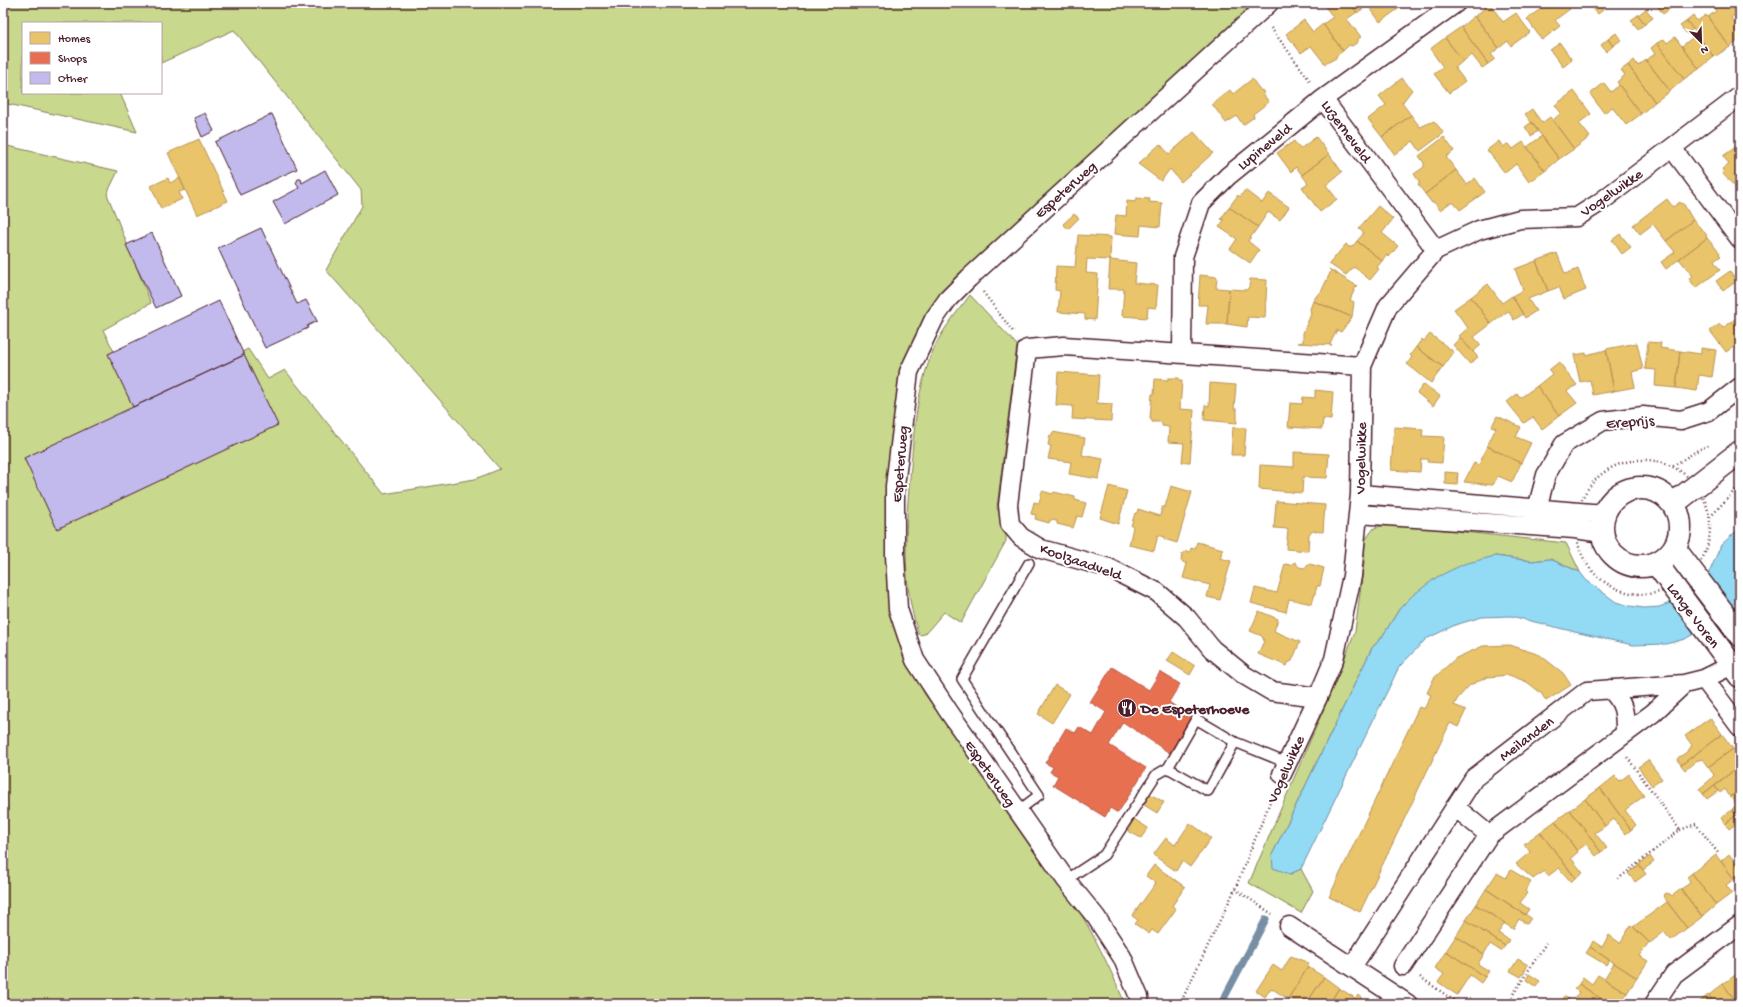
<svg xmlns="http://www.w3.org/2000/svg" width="1743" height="1007" viewBox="0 0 1743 1007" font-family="'Gochi Hand',sans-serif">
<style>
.green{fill:#c8d88c;stroke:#897c5c}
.water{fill:#93daf5;stroke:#768fa4}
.homes{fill:#e9c46a;stroke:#b99257}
.shops{fill:#e76f51;stroke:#b85746}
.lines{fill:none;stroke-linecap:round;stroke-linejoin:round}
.stream{stroke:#768fa4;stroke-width:7}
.building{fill:#c2baec;stroke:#4a1f2b}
.lane-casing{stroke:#4a1f2b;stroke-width:12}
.street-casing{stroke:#4a1f2b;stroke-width:21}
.secondary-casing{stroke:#4a1f2b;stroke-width:25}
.path{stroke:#4a1f2b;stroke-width:2.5;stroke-dasharray:1 3;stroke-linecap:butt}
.lane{stroke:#fff;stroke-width:9}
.street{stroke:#fff;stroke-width:18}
.secondary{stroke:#fff;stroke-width:22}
.labels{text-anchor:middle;stroke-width:4;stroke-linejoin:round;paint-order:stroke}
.street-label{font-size:15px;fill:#4a1f2b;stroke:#fff}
.poi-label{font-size:15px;font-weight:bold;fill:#4a1f2b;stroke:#fff;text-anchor:start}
</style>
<rect width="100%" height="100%" fill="#fff"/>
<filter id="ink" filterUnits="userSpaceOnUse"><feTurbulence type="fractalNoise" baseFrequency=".025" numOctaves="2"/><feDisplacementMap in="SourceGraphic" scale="8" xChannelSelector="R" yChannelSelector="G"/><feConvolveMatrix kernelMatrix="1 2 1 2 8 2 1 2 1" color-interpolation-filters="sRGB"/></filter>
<g filter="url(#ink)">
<path class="green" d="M3,3H1260L957,282L896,413L907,657L924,693L1072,899C1093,933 1110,967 1125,1004H3V145L118,171L107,194L151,303L103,330L140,402L248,349L268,379L285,370L384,494L475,479L500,469L326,270L362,206L361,190L234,30L161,63V23H23V93H120L137,132L3,103Z
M970,295L1017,345L997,508L1006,530V541L961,623L944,612L925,634L919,635C900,581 906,522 911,466C914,429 917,391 931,356C939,333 955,315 970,295Z
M1389,524L1566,543L1580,572L1550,559L1532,561L1495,556L1400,608L1382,637L1372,648L1272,855L1290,874L1301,869L1313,891L1301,913L1249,883L1340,671L1355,631L1364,563L1365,540L1374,528Z"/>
<path class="water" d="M1740,528V598L1711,624L1685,639L1666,644L1633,645L1579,633L1511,616L1482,617L1455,625L1426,639L1399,667L1301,869L1290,874L1273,868L1272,855L1372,648L1382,637L1400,608L1413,595L1437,577L1464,564L1495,556L1532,561L1550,559L1580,572L1586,580L1616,602L1630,606L1644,608L1659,607L1689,596L1706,580L1721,545Z"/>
<path class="homes" d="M1327,3H1350L1357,12L1347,19L1361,37L1358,39V42L1352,46L1349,45L1343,51L1323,24L1333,17L1324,5Z
M1350,3H1394L1398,9L1380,22L1368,5L1357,13Z
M1541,3H1565L1570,9L1555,20L1560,26L1542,40L1527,19L1543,7Z
M1588,3H1598L1603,10L1598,14Z
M1657,3H1674L1675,5L1663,14L1656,4Z
M1740,3V11L1731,18L1740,29V39L1730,47L1706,15L1708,17L1716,11L1711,3Z
M1490,4L1503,22L1516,13L1530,32L1511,46L1508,41L1499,48L1475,16Z
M1646,9L1653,18L1645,24L1638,15Z
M1638,15L1645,24L1638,29L1631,20Z
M1706,15L1730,47L1714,57L1687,21L1693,16L1697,21Z
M1474,16L1499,48L1491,54L1495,59L1488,64L1461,27Z
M1304,20L1313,32L1323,24L1343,51L1336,56V58L1325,64L1311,46L1301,53L1286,34Z
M1687,21L1693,29L1687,34L1680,26Z
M1461,27L1488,64L1482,68L1472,55L1463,61L1445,38Z
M1616,33L1621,40L1613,46L1608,39Z
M1697,34L1714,57L1699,69L1682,46Z
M1675,37L1699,69L1684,79L1657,43L1664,39L1667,43Z
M1445,38L1463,61L1455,68L1465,81L1449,93L1434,74L1443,67L1430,49Z
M1608,39L1613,46L1606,52L1601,45Z
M1560,43L1572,60L1563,67L1550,50Z
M1657,43L1684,79L1670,91L1646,60L1655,54L1651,48Z
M1634,60L1638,66L1646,60L1670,91L1655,102L1628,65Z
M1628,65L1655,102L1641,114L1617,82L1625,75L1621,70Z
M1402,78L1412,90L1402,103L1411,115L1382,137L1368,119L1386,105L1379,96Z
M1252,79L1261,91L1262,90L1264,93L1263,94L1269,102L1253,114L1254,117L1243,125L1237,116L1226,123L1212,104L1230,90L1233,94Z
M1604,83L1611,92L1619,85L1641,114L1626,125L1612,107L1604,113L1590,94Z
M1574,91L1591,114L1579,123L1590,137L1574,149L1553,120L1561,113L1555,105Z
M1532,109L1542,123L1550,117L1574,149L1559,159L1525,114Z
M1411,115L1420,127L1434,121L1444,133L1420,151L1413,141L1395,155L1382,137Z
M1532,122L1538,131L1531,136L1525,127Z
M1194,132L1213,153L1181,182L1170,169L1161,181L1138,164L1160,144L1169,154Z
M1542,136L1559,159L1545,171L1527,147Z
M1316,137L1329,154L1302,175L1296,167L1291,172L1277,153L1294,141L1300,149Z
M1444,137L1454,151L1446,157L1456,170L1425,194L1418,184L1420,183L1414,174L1424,167V163L1419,156Z
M199,139L228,201L197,215L168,153Z
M1499,141L1503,147L1507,144L1510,145L1513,149L1523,142L1545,171L1529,182L1516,164L1505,173L1487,150Z
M1740,144V184L1736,188L1722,173L1724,172L1722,169L1729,164L1723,156Z
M1329,154L1342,172L1326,185L1337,199L1320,212L1302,187L1308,183L1302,175Z
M1456,170L1467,184L1475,178L1485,192L1460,210L1454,203H1450L1440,210L1434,202L1432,203L1425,194Z
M168,178L170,183L180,178L185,190L179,192L182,199L161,209L151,186Z
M1245,190L1262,203L1269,193L1289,207L1280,220L1268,212L1258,227L1229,207L1238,195L1240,197Z
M1136,198L1150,199L1149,202L1162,203L1160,227L1141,225L1140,236L1114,234L1116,215L1126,216L1127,201L1135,202Z
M1667,199L1673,207L1680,202L1682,204L1683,203L1693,220L1666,241L1653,224L1640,234L1633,225Z
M1378,206L1393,219L1382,233L1398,246L1389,257L1387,255L1382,261L1357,241L1363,234V231L1359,228Z
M1229,207L1258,227L1248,241L1259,250L1250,263L1230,249L1237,239L1219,227L1224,220L1221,219Z
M1074,214L1079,218L1068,229L1063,224Z
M1693,220L1706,234L1707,238L1666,269L1661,262L1675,252L1666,241Z
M1620,234L1631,247L1622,254L1612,240Z
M1078,235L1111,237L1110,260L1087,259L1086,273L1098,274L1095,320L1085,319V314L1058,312L1060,291L1055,290L1056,266L1075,267Z
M1707,238L1720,253L1719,254L1721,256L1714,261L1720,270L1696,288L1689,279L1693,276L1679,259Z
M1357,241L1382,261L1377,267L1379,269L1370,280L1354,267L1346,275L1329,264L1346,244L1349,247H1352Z
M1557,253L1565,274L1578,269L1586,290L1564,299L1559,287L1548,291L1536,261Z
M1110,260L1136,263L1134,283L1158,285L1156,308L1148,307L1147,318L1122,316L1124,289H1108Z
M1536,261L1548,291L1528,299L1536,311L1525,318L1512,296L1523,290L1515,269Z
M1329,269L1357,286H1356L1350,300L1354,302L1352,317L1313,301L1317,295L1321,292L1331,271Z
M1730,271L1737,281L1723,291L1716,281Z
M1200,275L1217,277L1216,288L1229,289L1227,324H1206L1208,305H1198Z
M1250,279L1267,280L1265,318L1248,317L1247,327L1227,324L1229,289L1246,290L1249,287Z
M1488,284L1502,303L1512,296L1523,314L1514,320L1508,311L1491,324L1471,297Z
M1471,297L1491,324L1474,337L1481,345L1473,352L1459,336L1468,328L1454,309Z
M1313,301L1352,317L1341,332L1337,330L1330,344L1332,345L1297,343L1303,342V333L1311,314L1310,309Z
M1739,316L1740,353L1735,346L1726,352L1710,331L1720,324L1723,328Z
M1430,334L1454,352L1443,367L1416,347L1422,339L1424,341Z
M1460,338L1478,357L1470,364L1453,345Z
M1648,342L1661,343L1660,348L1680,351L1676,388L1655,386L1656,370L1645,369Z
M1637,343L1643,369L1632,372L1635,387L1614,391L1606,349Z
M1416,347L1443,367L1431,383L1407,364L1412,357L1410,355Z
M1701,348L1716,350L1712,377L1699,375L1697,391L1676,388L1680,351L1701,354Z
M1606,349L1614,391L1593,395L1590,380L1580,382L1574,355L1586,353V355L1606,350Z
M1559,362L1577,385L1567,391L1577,403L1559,416L1537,386L1552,374L1549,370Z
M1058,372L1099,375L1097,403L1112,404L1111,421L1072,419L1073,406L1056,405Z
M1168,378H1179V381H1182L1180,409L1194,410L1190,462H1182L1184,443L1168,442L1169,427L1162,426V422H1152V420L1150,419L1152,394H1154L1155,379L1168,380Z
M1210,383L1236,385L1234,409H1237V423L1204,420L1205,405L1209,406Z
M1424,384L1440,396L1433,406L1417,393Z
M1537,386L1559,416L1542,429L1533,417L1524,423L1507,402L1517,394L1520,398Z
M1315,390L1333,392L1331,420L1323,419L1322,429L1288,427L1290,403L1302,404L1303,397L1315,398Z
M1497,416L1521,427L1516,437L1531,443L1521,463L1487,446L1496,428L1492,426Z
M1233,427L1246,428L1244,455H1231Z
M1394,427L1423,429L1422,436L1444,437L1442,463L1427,462L1428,459H1421L1420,472L1391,470Z
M1053,432L1085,438L1082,455L1103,459L1099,479L1069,474L1071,462L1048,459L1051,446L1048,445L1050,435L1052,436Z
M1487,446L1521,463L1512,482L1498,476L1493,485L1464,482L1474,463L1479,465Z
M1294,452L1329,454L1327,478L1303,477L1302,493L1259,489L1260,465L1294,467Z
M1445,472L1458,473L1457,485L1445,484Z
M1109,486L1127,491L1118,524L1100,518Z
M1171,486L1192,492L1177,543L1164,539L1165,537L1158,535L1154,551L1129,545L1133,527L1131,526L1135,513H1137L1138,509L1160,516L1162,507H1165Z
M1042,491L1053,494L1054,492L1075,497V500L1086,503L1082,517L1077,516L1073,528L1057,524V521L1050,520L1049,523L1035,519L1036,515L1031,514L1034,502L1039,503Z
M1276,501L1325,505L1323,532L1313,531L1309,534L1308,551L1286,549L1288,529L1274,528Z
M1197,542L1223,549L1220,558L1231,561L1220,600L1207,597L1210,585L1183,578L1187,564L1181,561L1182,554L1187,551L1190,552L1191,548L1195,549Z
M1295,562L1299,567L1304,568L1310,564L1324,568L1320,586H1317L1312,604L1289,599L1286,612L1251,603L1255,588L1277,593L1285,564L1290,565Z
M1259,611L1278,619L1274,631L1300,642L1292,661L1288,663L1287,666L1258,654L1264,641L1262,636L1250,631Z
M1510,645L1540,655L1563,673L1571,685L1546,701L1541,693L1527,682L1509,675L1488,677L1470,685L1458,698L1454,705L1466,710L1458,727L1450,723L1360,912L1329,897L1419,707L1424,709L1431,695L1427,693L1434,678L1456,658L1483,646Z
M1173,652L1195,666L1190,675L1167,661Z
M1055,685L1070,694L1052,723L1038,714Z
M1710,718L1722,734L1681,765L1677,759L1688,751L1692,745L1685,736Z
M1722,734L1733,749L1708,767L1702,759L1696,761L1685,770L1681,765Z
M1733,749L1740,759V766L1703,794L1699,789L1710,780L1714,775L1708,767Z
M1648,760L1662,779L1652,786L1638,767Z
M1740,766V789L1730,797L1725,789L1720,793L1714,785Z
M1629,774L1644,796L1625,810L1636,825L1631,830L1600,788L1615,776L1620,781Z
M1714,785L1718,791L1707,799L1703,794Z
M1600,788L1631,830L1625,834L1614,819L1605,826L1585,799Z
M1740,789V812L1736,815L1732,809L1737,805L1730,797Z
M1150,794L1164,802L1157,813L1144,805Z
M1585,799L1605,826L1595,833L1607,848L1601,852L1570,810Z
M1570,810L1601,852L1596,856L1586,844L1577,851L1555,821Z
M1732,810L1736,815L1725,824L1721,818Z
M1740,812V821L1729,829L1725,824Z
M1134,819L1148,828L1141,838L1128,831Z
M1555,821L1578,852L1571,858L1583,873L1576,878L1540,832Z
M1190,823L1211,838L1190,867L1182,861L1176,871L1153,855L1166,838L1175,845Z
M1540,832L1575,878L1571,882L1559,868L1548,876L1544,871L1533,879L1516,864L1530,852L1524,844Z
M1729,854L1740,869V875L1734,879L1721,861Z
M1716,855L1734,879L1726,885L1732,893L1716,905L1692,873Z
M1650,856L1654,862L1643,870L1639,864Z
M1154,865L1185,887L1172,906L1176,909L1158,934L1152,930L1149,934L1135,924L1138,920L1132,916L1156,883L1146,876Z
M1639,865L1646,874L1635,882L1628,873Z
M1511,870L1531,882L1525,891L1527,893L1520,903L1529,909L1525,915L1486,889L1497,873L1506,878Z
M1692,873L1716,905L1702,917L1681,889L1690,883L1687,877Z
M1486,889L1531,918L1527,924L1519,919L1513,929L1476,905Z
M1681,889L1702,917L1687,928L1663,896L1666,893L1670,894L1672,896Z
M1667,902L1687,928L1671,940L1664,932L1650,943L1631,925L1633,927Z
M1476,905L1505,923L1498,933L1509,940L1505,946L1466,920Z
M1466,920L1505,946L1501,951L1490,944L1484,954L1456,936Z
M1631,925L1649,942L1639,956L1648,961L1637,978L1590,947L1593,941L1602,947L1609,935L1620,943Z
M1456,936L1484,954L1478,964L1489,971L1485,977L1446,951Z
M1590,947L1609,960L1606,965L1586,953Z
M1446,951L1485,977L1481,983L1470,975L1457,995L1438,982L1444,974L1435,968Z
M1291,956L1309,963L1307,967H1308L1288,999L1271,988L1265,997L1256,991L1273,965L1282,971Z
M1518,959L1528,965L1521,977L1510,971Z
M1614,963L1637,978L1627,993L1604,979Z
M1308,967L1324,977L1306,1004H1298L1289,997Z
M1738,973L1740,975V1004H1738L1723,984Z
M1529,974L1540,981L1536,987L1526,980Z
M1598,975L1627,993L1620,1004H1609L1579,984L1583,977L1592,984Z
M1324,977L1339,988L1329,1004H1306Z
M1579,984L1609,1004H1576L1573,1002L1579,992L1574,989Z
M1723,984L1738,1004H1715L1709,995Z
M1339,988L1355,998L1351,1004H1329Z
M1358,995L1359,996L1368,1004H1351Z
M1708,995L1715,1004H1697Z
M1564,996L1576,1004H1559Z"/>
<path class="shops" d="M1112,667L1149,690L1160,672L1180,684L1169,702L1195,720L1171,754L1123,722L1109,745L1146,768L1118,813L1110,808L1105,817L1053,785L1058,776L1050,772L1053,767L1045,763L1066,728L1075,733L1079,727L1093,735L1106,712L1090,702Z"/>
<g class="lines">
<path class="stream" d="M1221,1004L1266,919"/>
</g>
<path class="building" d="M205,113L214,131L202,137L194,118Z
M272,114L297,169L240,195L215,142Z
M325,170L338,195L285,224L273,202L299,188L296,183L298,179H301L302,183Z
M261,228L297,304L306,300L317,321L307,326L308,328L265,348L218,248Z
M152,233L181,296L156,308L126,245Z
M219,301L244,355L133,407L108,354Z
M244,355L278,425L57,529L24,458Z"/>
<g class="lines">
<defs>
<path id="lane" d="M1235,742L1208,791L1168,768L1196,719L1235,742L1287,763
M1018,811L1039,795L962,679L1029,563
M1066,880L1104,855L1156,775L1168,768"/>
<path id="street" d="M1323,99L1436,250
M1672,148L1740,239
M1182,354L1183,257L1201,203L1228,176L1323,99L1456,3
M1360,494L1604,514
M1358,514L1575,529L1602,533
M1535,526L1537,509L1546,475L1564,444L1603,421L1643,416L1681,420L1709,411L1740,387
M1704,679L1740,727
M1610,689C1625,703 1625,714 1625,733
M1318,697L1271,691L1244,675L1212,649L1187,618L1157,592L1109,568L1041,549L1021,537L1010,524L1008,505L1027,349L1064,346L1362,366
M1282,774L1318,697L1334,659L1352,576L1360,494L1362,366L1388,306L1436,250L1479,230L1520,219L1577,217L1599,203L1740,96
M1455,807L1489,835
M1289,926L1408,1004
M1403,966L1489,835L1653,713L1684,684
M1352,967L1474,778L1587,691L1684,684L1704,679L1732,665L1740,660
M1140,1004L1139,997L1122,957L1096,917L1066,880L949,712L915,660L898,609L895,555V486L909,372L934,319L948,299L969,278L1269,3
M1654,1004L1674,974L1740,925"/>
<path id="secondary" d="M1602 527a39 39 0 1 1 78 0a39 39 0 1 1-78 0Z
M1673,504L1740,452
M1674,548L1740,635
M1656,563L1740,676"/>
</defs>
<use href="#lane" class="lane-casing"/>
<use href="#street" class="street-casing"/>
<use href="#secondary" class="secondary-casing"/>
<path class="path" d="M1271,28L1311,82
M983,292L1014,333
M1576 527a67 67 0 1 1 134 0a67 67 0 1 1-134 0Z
M1673,466L1698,450L1711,444
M1710,517L1740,485
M1680,830L1696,824L1718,853
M1618,879L1680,830L1627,757
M1235,889L1272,914
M1420,977L1459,1004
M1180,1004L1235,889L1274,792
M1507,1004L1546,943"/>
<use href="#lane" class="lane"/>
<use href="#street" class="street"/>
<use href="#secondary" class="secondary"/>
</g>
</g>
<defs>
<symbol id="restaurant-disc" viewBox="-11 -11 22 22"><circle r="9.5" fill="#4a1f2b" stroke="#fff"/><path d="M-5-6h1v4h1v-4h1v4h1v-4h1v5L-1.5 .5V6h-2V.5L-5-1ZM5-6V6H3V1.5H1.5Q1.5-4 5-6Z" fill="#fff"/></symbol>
</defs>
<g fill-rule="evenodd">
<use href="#restaurant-disc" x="1116" y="697" width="22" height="22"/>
</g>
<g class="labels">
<g class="street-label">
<text transform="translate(1347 131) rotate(54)" y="5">Luzerneveld</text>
<text transform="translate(1264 146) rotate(-39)" y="5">Lupineveld</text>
<text transform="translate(1065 189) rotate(-42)" y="5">Espeterweg</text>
<text transform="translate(1611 192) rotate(-35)" y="5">Vogelwikke</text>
<text transform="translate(1630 421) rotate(-4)" y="5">Ereprijs</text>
<text transform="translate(1360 458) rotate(-89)" y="5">Vogelwikke</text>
<text transform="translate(899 464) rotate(-85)" y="5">Espeterweg</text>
<text transform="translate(1081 561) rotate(19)" y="5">Koolzaadveld</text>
<text transform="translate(1694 615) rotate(53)" y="5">Lange Voren</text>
<text transform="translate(1526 738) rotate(-37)" y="5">Meilanden</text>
<text transform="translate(1285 769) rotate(-66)" y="5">Vogelwikke</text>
<text transform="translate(991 773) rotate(55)" y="5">Espeterweg</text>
</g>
<g class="poi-label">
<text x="1141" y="713">De Espeterhoeve</text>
</g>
</g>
<rect width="1743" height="1007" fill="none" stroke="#fff" stroke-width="16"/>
<rect x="8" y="8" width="1727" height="991" fill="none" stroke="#4a1f2b" stroke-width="1.5" filter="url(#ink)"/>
<rect x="22" y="22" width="140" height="72" fill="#ffffff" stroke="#b7a5aa"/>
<rect x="30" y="32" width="20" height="12" fill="#e9c46a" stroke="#b7a5aa"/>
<text x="58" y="42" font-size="12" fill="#4a1f2b">Homes</text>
<rect x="30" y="52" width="20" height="12" fill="#e76f51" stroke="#b7a5aa"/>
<text x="58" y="62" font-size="12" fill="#4a1f2b">Shops</text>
<rect x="30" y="72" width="20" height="12" fill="#c2baec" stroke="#b7a5aa"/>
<text x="58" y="82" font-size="12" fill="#4a1f2b">Other</text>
<g transform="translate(1701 42) rotate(157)" stroke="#ffffff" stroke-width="3" paint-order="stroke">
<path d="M0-3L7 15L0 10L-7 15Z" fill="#4a1f2b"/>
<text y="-6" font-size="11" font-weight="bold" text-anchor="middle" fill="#4a1f2b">N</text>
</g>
</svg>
